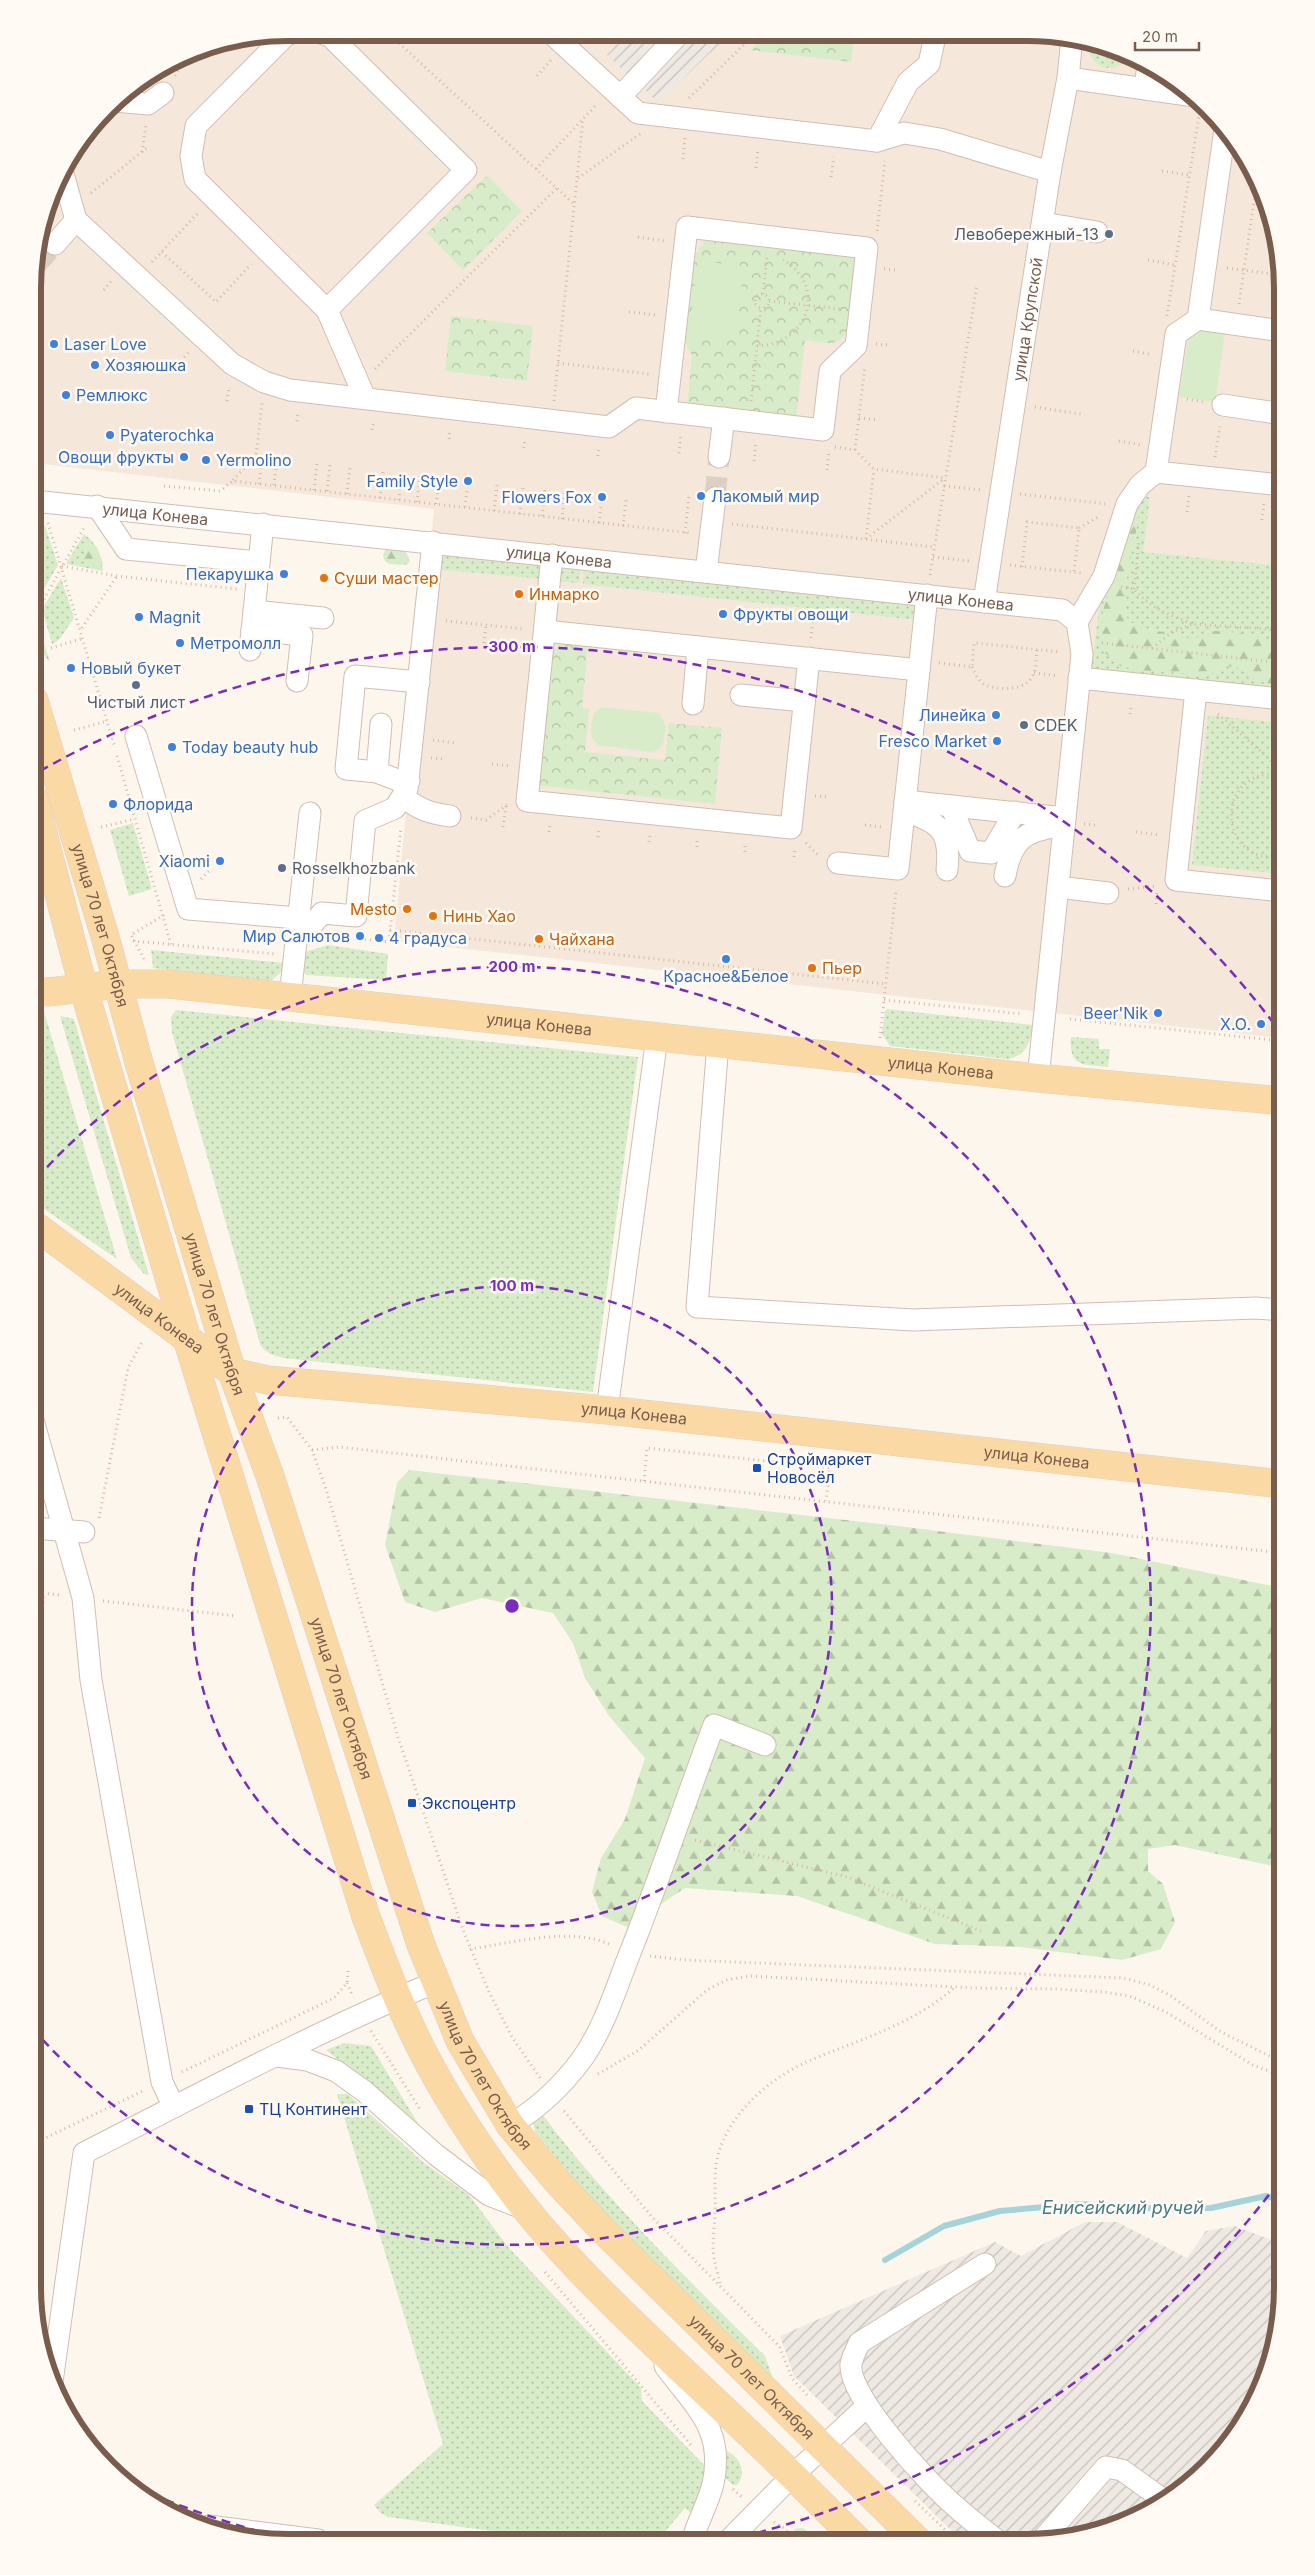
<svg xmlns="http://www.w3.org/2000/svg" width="1315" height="2575" viewBox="0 0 1315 2575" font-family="Inter,sans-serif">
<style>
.residential{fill:#f5e8da}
.industrial{fill:url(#industrial-furrows)}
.grass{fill:url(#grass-dots)}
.forest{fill:url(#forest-firs)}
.park{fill:url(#park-crowns)}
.garden{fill:#d8ecc9}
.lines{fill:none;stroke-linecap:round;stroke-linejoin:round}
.stream{stroke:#a5d3da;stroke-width:6}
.minor-tunnel{stroke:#dcd0c4;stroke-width:21;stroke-dasharray:21 11;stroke-linecap:butt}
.minor-casing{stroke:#d1beb0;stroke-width:23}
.major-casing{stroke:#dad1cd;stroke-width:29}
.path{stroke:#d9b8a5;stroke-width:3;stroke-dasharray:1 4;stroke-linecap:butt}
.minor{stroke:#fff;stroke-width:21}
.major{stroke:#fbd9a5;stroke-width:28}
.ring{fill:none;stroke:#7b2cbf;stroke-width:2.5;stroke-dasharray:9 6}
.service-dot{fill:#5c6f8a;stroke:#fffaf3;stroke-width:2}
.shop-dot{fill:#3f7fe0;stroke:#fffaf3;stroke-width:2}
.food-dot{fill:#e8710a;stroke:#fffaf3;stroke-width:2}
.transit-dot{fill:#1a4fb4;stroke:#fffaf3;stroke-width:2}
.labels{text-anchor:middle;stroke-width:5;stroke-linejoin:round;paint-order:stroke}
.service-label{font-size:16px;fill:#4e5e75;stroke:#fffaf3;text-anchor:start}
.street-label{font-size:16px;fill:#7a5c4d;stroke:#fffaf3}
.shop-label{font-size:16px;fill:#366cbe;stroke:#fffaf3;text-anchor:start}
.food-label{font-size:16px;fill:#c56008;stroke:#fffaf3;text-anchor:start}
.transit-label{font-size:16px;fill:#164399;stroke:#fffaf3;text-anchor:start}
.water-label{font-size:18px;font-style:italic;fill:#437c86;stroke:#fffaf3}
.rim{fill:none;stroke:#7a5c4d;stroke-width:6}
.centre{fill:#7b2cbf;stroke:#fffaf3;stroke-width:2.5}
.ring-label{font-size:15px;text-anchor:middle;font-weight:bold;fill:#7b2cbf;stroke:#fffaf3;stroke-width:5;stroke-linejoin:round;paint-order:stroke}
</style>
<defs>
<pattern id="industrial-furrows" width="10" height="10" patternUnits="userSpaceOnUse" patternTransform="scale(1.25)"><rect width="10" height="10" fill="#efe9e4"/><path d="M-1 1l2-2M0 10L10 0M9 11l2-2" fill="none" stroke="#c7c0bb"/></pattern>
<pattern id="grass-dots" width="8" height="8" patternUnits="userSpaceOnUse" patternTransform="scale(1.25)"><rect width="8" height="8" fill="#d8ecc9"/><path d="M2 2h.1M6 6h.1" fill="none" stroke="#b4c2a5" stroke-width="1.8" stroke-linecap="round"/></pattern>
<pattern id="forest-firs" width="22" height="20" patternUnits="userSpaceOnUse" patternTransform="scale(1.25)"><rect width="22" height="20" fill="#d8ecc9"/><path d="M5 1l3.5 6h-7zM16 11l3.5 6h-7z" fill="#b4c2a5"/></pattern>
<pattern id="park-crowns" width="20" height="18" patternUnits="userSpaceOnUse" patternTransform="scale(1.25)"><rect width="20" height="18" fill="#d8ecc9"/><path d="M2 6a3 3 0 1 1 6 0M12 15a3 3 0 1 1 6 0" fill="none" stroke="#b4c2a5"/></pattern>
</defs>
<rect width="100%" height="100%" fill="#fdf6ec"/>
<path class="residential" d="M288,33L1077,37L1140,59L1196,96L1240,146L1269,206L1282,288V1038L394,941L434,509L34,463L35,255L59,175L119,96L190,52Z"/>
<path class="industrial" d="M626,35H729L658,102L607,55Z
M1085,2222H1117L1187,2258L1206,2231L1235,2226L1282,2244V2304L1263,2385L1230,2443L1169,2499L1109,2529L1027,2542H963L794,2376L780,2336L995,2242L1021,2256Z"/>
<path class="grass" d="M1088,41L1131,56C1115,77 1087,69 1088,41Z
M1138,496L1150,497L1143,552L1282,566V688L1091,668L1100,603Z
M34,508H39L58,565L40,596L34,578Z
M84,534C96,543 103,555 103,571L66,564Z
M438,552L541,561L544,579L434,569Z
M555,562L581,564L579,583L554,581Z
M584,565L919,604L917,620L583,584Z
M61,578L74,618L59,640L52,644L42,609Z
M34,612L50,662C33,644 34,636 34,612Z
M1208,715L1282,723V874L1192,865Z
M133,823L152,889L129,896L110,830Z
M328,945L388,954L386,980L307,975L299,970L298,954Z
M151,950L284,963L282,971L271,981L153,968Z
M887,1009L1033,1025C1030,1043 1027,1055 1008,1059L890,1046L882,1034L885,1011Z
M34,1010L44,1011L117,1259L34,1202Z
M176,1010L638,1057L593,1392L284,1358C273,1355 266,1354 260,1344L172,1032L171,1017Z
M60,1016L74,1019L149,1275L144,1274L131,1258Z
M1071,1037L1099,1039V1049H1110L1108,1067C1082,1064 1069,1068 1071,1037Z
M344,2043L371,2046L422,2130L392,2101L326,2050Z
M337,2094H348L424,2163L469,2195L509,2248L641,2388L642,2401L706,2467L708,2479L691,2513L685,2508L657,2541H507L500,2532L388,2517L381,2513L374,2505L443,2444Z
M539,2110C605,2199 686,2278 765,2356L775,2384L594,2203L535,2132L533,2123Z
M724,2450C739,2455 748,2472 737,2485H733L721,2474Z
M803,2528L821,2542H803L794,2529Z"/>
<path class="forest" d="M1139,508C1137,544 1119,585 1128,621L1148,629L1193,639L1215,631L1241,633L1282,643V686L1258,681L1239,668L1227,666L1209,675L1140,670L1120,666L1103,651L1100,631L1103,611L1131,518L1134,510Z
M86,539C95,543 100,557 102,566L97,569L90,567L83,561L85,551L82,547Z
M387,547C400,548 406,548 410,561L407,565L389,564L385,561L383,555Z
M409,1470L898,1526L1112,1553L1282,1588V1868L1175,1845L1148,1849V1871L1163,1884L1175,1922L1161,1949L1122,1960L1021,1947L935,1944L797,1896L685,1888L627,1927L602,1916L592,1892L601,1858L625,1819L645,1758L609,1716L585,1678L573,1643L553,1613L482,1598L435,1612L405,1602L385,1545L397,1483Z"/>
<path class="park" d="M766,35L854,36L851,62L750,50Z
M487,175L522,211L463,270L427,233Z
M706,239L859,257C857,278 858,338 833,343C825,344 814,341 805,340L796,419L687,406L692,356L681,333L688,265Z
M451,316L533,326L527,381L445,371Z
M561,642L588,645L582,708L589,709L585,752L665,760L669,723L722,728L715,804L533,785L552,651Z"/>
<path class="garden" d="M698,261L744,266L735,340L689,335Z
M1190,327L1225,332L1215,402L1179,397Z
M602,707L659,713L666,726L663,745L656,751L650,752L598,745C588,738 591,724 594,713Z"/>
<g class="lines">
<path class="stream" d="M885,2260L944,2226L1000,2211L1079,2204L1163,2209L1211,2208L1266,2196L1282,2200"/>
<path class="minor-tunnel" d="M35,266L55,244
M715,498L719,457"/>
<defs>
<g id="minor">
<path d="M293,33L286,35L196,126L191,156L195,179L327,310L365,398"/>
<path d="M321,33L330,36L466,170L327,310"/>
<path d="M552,34L638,113L877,141L904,133L940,139L1050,172"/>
<path d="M1068,78L1195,96"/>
<path d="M1145,89L1148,64"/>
<path d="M620,97L678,35"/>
<path d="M115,101L148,104L163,93"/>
<path d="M1225,129L1198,319L1282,331"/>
<path d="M877,141L908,82L929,64L935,36"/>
<path d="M62,170L76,220"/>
<path d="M1043,223L1097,232"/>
<path d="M55,244L76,220L232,364L264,382L290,390L609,427L636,408L823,430L830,371L856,346L867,248L687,227L666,412"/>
<path d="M1223,405L1282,414"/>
<path d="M719,457L724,418"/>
<path d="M1156,472L1282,485"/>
<path id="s1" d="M34,501L1062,610L1077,622"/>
<path d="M97,506L126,549L259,562"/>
<path d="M552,555L527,801L791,828L809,658"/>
<path d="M706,572L715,498"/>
<path id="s2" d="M984,602L1050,172L1068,78L1072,37"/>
<path d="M254,611L323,618"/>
<path d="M252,630L302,635L297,681"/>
<path d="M545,631L919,670"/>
<path d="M250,650L263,524"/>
<path d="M1079,678L1282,699"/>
<path d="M1196,690L1176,880L1282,891"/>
<path d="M741,695L804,701"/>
<path d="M693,704L698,647"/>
<path d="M136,736L188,909L298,918"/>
<path d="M377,772L381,724"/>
<path d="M409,781H400L377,772L346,769L355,676L419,682"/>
<path d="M404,797C419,810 430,813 450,816"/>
<path d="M905,801L1065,818"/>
<path d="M951,806L970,851L991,853L1015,812"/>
<path d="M904,811C940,822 951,831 947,870"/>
<path d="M838,863L898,869L927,595"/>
<path d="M1005,876C1012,837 1027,830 1064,825"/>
<path d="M1058,887L1108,893"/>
<path d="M297,934L311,926L322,913L356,916L365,821L395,808L407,789L433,542"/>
<path d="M290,997L310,813"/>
<path d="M718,1043L697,1307L913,1320L1256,1308L1282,1310"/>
<path d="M1038,1078L1082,654L1077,622L1104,576L1127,504L1140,485L1156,472L1176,334L1198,319"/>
<path d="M607,1410L657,1037"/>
<path d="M33,1420L83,1598L91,1680L162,2082L174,2107"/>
<path d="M33,1528L84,1532"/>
<path d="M277,2056L307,2060L336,2071L364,2091L435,2154L489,2195L525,2209"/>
<path d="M510,2125C539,2108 562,2086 582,2059C602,2031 614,1995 626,1963C658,1884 684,1804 714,1725L765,1745"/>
<path d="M985,2264L859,2343C857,2349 852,2357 851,2364C847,2396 930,2485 955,2506C969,2519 984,2530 999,2542"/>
<path d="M665,2366C695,2407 725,2429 713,2484C708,2504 697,2522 692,2542"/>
<path d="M52,2382L84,2153C200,2094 315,2032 436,1982"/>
<path d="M209,2526L318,2540"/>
<path d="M1042,2540L1106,2467L1122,2470L1165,2501"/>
<path d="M727,2542L793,2475L867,2406"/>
</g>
<g id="major">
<path id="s3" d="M34,700L106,940L139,1063L232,1372L270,1476L421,1945L460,2041L510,2125L556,2180L601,2228L919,2542"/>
<path d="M34,799L84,990L188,1342L366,1917C376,1943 386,1970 397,1996C423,2060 461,2122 502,2178C554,2250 621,2312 685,2373C744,2428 802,2484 859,2542"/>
<path id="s4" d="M34,990L49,992L118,984H169L1038,1078L1282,1101"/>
<path id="s5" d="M34,1225L232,1372L268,1380L607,1410L1282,1484"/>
</g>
</defs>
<use href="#minor" class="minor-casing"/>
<use href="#major" class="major-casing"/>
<path class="path" d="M388,33L575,205
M175,76L186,54
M537,76L551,60
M689,98L754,35
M142,152L146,124
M683,159L685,138
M756,168L758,149
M536,169L597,104
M1162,171L1189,175
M831,177L834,157
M578,178L640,134
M91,193L149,146
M877,231L885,161
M638,237L665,241
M162,252L216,302L251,264
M1148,260L1175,265
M152,262L199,212
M1227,268L1280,275
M884,269L896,270
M104,290L111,281
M763,294L767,257
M755 301a7 7 0 1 1 14 0a7 7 0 1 1-14 0Z
M769,301L840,309
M1239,304L1257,181
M629,312L656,315
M1167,316L1199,115
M876,344L888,345
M757,346C807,345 829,287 783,260
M1133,351L1152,355
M181,361L189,352
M558,363L649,374
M375,369L557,188
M1187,399L1203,402
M227,401L229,387
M554,401L583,120
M751,401L761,307
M1035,407L1081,414
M859,418L879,420
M297,421L298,412
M372,430L374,421
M449,439L450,430
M1119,441L1141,445
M835,447L855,450L874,469L945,478
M524,448L525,438
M855,450L865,366
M679,453L681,433
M598,456L599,447
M1215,457L1220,426
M754,461L756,442
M827,470L829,450
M233,480L256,456L262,403
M259,484L262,458
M274,485L277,459
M164,486L220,491L233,481L690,533
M944,486L982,490
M314,490L317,464
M327,491L330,465
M347,494L350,467
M1020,494L1106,504
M380,498L383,471
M399,500L401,474
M417,502L420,476
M436,504L440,478
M465,507L468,481
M494,511L497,485
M1187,512L1189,495
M520,514L523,488
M542,516L545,490
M562,519L565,492
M1262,520L1264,503
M48,523L114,745
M599,523L602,497
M732,524L934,547
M623,526L626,500
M1079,528L1100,516
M685,533L689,495
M866,539L945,478
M866,539L874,469
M933,557L969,561
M1010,565L1081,573
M62,566L117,576L237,589
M1022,567L1027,522L1079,528L1074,572
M930,575L977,284
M1121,587L1134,589C1150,608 1170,615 1193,624
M1134,589L1139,541
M39,608L84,528
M446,621L524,629
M82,628L117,576
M811,638L813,614
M484,643L486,625
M1102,643L1282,663
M51,648L84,638
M1152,648L1172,632L1193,624L1282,630
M939,663L972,667L974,643L1061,652
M972,667C975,673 978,682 986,685C1001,691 1028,691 1034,673C1037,666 1036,656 1037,649
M1034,673L1059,676
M1130,714L1131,705
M1218,714L1282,770
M74,730L108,721
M433,740L454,743
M117,756L171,945
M431,758L445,759
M492,764L511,766
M815,796L827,797
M471,818L486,820L507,805
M1084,824L1095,825
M865,825L882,827
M101,827L135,819
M503,827L506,805
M549,832L550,825
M1136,832L1159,835
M598,837L599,830
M649,842L650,835
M806,843L819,856
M697,847V840
M745,852V845
M1282,856C1219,868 1210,768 1282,774
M794,857L795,848
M201,879L209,871
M1128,889L1157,886
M1156,904L1157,891
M390,930L886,984
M355,938L389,942L401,827
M133,941L275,954
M144,959L131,935L164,915
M884,1000L1023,1014
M1070,1019L1282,1041
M880,1038L896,890
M278,1418L287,1417L312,1450L326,1489L398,1737L463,1930L489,1992L512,2037L540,2078
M312,1450L339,1447L1282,1553
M644,1481L647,1448L830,1468L826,1501
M99,1518L128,1368L143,1340
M33,1592L60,1595
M103,1601L236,1616
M33,1702L44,1593
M695,1840L847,1877L981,1931
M470,1949C513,1943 571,1926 611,1945
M650,1956L684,1960L1123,1978L1150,1985L1171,1996L1221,2032L1282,2062
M347,1983L353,1997
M371,2031L421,2111
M182,2072L334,1998L347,1983L348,1971
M598,2074L639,2050L707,1990L726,1980L750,1976L974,1988L1056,1989L1104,1992L1129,1996L1166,2012L1253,2065L1282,2076
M564,2111L652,2217L779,2346L792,2378L809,2397
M33,2144L145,2090
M545,2272L691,2445
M720,2283C717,2271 713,2258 713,2246C713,2235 715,2223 715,2212C716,2193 713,2174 718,2155C730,2112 771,2077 811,2060C861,2039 914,2024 955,1987
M733,2489L743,2498
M915,2501L958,2542
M774,2522L785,2529L795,2542"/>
<use href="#minor" class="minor"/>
<use href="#major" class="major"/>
</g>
<g class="ring">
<circle cx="512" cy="1606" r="320"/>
<path d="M37 1178A639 639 0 1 1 33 2029"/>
<path d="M1278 2183A959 959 0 0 1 728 2540M288 2539A959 959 0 0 1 130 2485M40 771A959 959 0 0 1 1278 1029"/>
</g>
<g class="service-dot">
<circle cx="1109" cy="234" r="5"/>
<circle cx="136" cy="685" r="5"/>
<circle cx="1024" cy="725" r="5"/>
<circle cx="282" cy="868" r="5"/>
</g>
<g class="shop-dot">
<circle cx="54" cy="344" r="5"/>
<circle cx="95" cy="365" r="5"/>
<circle cx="66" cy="395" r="5"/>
<circle cx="110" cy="435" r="5"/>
<circle cx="184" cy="457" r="5"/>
<circle cx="206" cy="460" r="5"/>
<circle cx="468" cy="481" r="5"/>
<circle cx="701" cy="496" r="5"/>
<circle cx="602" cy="497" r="5"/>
<circle cx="284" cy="574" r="5"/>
<circle cx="723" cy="614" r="5"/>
<circle cx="139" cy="617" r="5"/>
<circle cx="180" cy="643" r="5"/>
<circle cx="71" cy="668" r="5"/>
<circle cx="996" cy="715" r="5"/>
<circle cx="997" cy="741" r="5"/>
<circle cx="172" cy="747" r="5"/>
<circle cx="113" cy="804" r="5"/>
<circle cx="220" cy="861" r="5"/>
<circle cx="360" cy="936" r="5"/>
<circle cx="379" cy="938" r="5"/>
<circle cx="726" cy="959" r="5"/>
<circle cx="1158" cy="1013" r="5"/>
<circle cx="1261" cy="1024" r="5"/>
</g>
<g class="food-dot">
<circle cx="324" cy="578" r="5"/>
<circle cx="519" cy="594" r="5"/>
<circle cx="407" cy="909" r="5"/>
<circle cx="433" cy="916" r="5"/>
<circle cx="539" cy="939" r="5"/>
<circle cx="812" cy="968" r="5"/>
</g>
<g class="transit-dot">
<rect x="752" y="1463" width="10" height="10" rx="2.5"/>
<rect x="407" y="1798" width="10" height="10" rx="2.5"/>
<rect x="244" y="2104" width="10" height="10" rx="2.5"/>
</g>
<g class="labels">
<g class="service-label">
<text x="1099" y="240" text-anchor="end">Левобережный-13</text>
<text x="136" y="708" text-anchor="middle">Чистый лист</text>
<text x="1034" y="731">CDEK</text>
<text x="292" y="874">Rosselkhozbank</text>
</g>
<g class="street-label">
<text dy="6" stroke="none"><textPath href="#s2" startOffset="286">улица Крупской</textPath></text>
<text dy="6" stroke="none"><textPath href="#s1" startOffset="122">улица Конева</textPath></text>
<text dy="6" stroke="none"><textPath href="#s1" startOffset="528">улица Конева</textPath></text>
<text dy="6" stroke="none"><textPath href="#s1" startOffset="932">улица Конева</textPath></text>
<text dy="6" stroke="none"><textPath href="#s3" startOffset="235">улица 70 лет Октября</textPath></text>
<text dy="6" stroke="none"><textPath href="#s4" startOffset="508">улица Конева</textPath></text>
<text dy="6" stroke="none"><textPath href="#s4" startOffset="912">улица Конева</textPath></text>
<text dy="6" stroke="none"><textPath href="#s3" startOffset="640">улица 70 лет Октября</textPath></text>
<text dy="6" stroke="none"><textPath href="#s5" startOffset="156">улица Конева</textPath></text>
<text dy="6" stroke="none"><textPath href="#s5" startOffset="651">улица Конева</textPath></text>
<text dy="6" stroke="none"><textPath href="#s5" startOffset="1056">улица Конева</textPath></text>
<text dy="6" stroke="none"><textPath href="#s3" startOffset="1045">улица 70 лет Октября</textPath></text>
<text dy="6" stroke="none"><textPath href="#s3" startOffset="1450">улица 70 лет Октября</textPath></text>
<text dy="6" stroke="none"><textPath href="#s3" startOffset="1855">улица 70 лет Октября</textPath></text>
</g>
<g class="shop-label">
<text x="64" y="350">Laser Love</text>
<text x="105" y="371">Хозяюшка</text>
<text x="76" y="401">Ремлюкс</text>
<text x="120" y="441">Pyaterochka</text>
<text x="174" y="463" text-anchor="end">Овощи фрукты</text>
<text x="216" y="466">Yermolino</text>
<text x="458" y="487" text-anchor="end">Family Style</text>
<text x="711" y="502">Лакомый мир</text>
<text x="592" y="503" text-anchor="end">Flowers Fox</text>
<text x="274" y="580" text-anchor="end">Пекарушка</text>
<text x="733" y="620">Фрукты овощи</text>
<text x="149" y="623">Magnit</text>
<text x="190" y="649">Метромолл</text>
<text x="81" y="674">Новый букет</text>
<text x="986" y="721" text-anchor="end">Линейка</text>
<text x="987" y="747" text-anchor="end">Fresco Market</text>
<text x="182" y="753">Today beauty hub</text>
<text x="123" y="810">Флорида</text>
<text x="210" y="867" text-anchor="end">Xiaomi</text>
<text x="350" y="942" text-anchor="end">Мир Салютов</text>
<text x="389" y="944">4 градуса</text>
<text x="726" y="982" text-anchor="middle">Красное&amp;Белое</text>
<text x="1148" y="1019" text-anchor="end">Beer'Nik</text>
<text x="1251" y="1030" text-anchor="end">X.O.</text>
</g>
<g class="food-label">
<text x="334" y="584">Суши мастер</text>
<text x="529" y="600">Инмарко</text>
<text x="397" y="915" text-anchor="end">Mesto</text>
<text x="443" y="922">Нинь Хао</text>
<text x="549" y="945">Чайхана</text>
<text x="822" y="974">Пьер</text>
</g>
<g class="transit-label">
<text x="767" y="1465">Строймаркет<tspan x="767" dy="18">Новосёл</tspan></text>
<text x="422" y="1809">Экспоцентр</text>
<text x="259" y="2115">ТЦ Континент</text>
</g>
<g class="water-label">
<text x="1123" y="2214">Енисейский ручей</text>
</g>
</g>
<path d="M0 0H1315V2575H0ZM288 41H1027A247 247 0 0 1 1274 288V2287A247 247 0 0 1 1027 2534H288A247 247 0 0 1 41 2287V288A247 247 0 0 1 288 41Z" fill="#fffaf3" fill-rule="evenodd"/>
<path class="rim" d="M288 41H1027A247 247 0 0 1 1274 288V2287A247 247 0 0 1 1027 2534H288A247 247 0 0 1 41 2287V288A247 247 0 0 1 288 41Z"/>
<circle cx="512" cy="1606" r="8" class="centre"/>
<g class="ring-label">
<text x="512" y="652">300 m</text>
<text x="512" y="972">200 m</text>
<text x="512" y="1291">100 m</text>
</g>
<path d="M1135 42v8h64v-8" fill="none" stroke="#7a5c4d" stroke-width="2.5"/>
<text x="1142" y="42" font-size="15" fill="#7a5c4d" stroke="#fffaf3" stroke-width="4" paint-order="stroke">20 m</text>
</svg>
